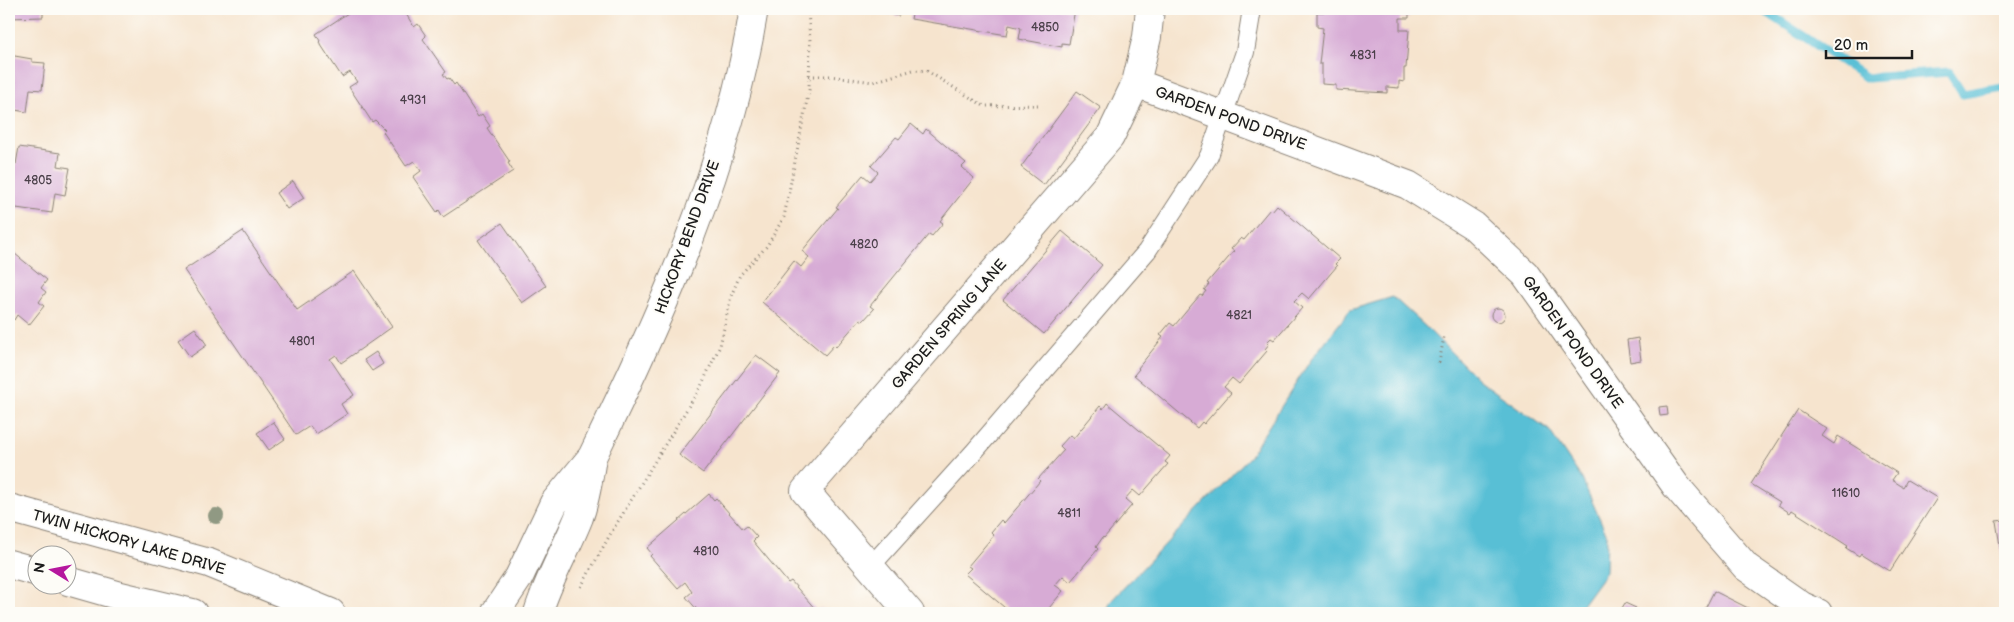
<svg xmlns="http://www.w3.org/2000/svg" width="2014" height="622" viewBox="0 0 2014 622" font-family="'Balsamiq Sans',sans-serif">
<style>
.water{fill:#58bfd5;stroke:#3a6e78}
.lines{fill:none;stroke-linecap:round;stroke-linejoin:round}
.stream{stroke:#58bfd5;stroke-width:9}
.building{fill:#d7abd5}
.lane-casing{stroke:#898075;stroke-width:20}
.street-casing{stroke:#898075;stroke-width:30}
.secondary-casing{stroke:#898075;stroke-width:30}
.path{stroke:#898075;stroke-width:3;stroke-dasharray:1 4;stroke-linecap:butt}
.lane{stroke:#fff;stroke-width:18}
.street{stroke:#fff;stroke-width:28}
.secondary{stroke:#fff;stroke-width:28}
.tree{fill:#909983}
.labels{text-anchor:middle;stroke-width:4;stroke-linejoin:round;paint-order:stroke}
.number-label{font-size:12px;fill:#4b404a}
.street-label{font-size:15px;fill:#1c1c1c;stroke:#fdfcf7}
</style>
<rect width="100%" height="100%" fill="#fdfcf7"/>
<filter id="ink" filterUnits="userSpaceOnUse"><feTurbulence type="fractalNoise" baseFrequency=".02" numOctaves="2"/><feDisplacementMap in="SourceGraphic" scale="10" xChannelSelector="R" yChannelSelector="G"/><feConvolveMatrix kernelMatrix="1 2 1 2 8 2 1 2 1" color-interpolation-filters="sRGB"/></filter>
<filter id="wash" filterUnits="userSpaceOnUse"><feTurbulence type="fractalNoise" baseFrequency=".0096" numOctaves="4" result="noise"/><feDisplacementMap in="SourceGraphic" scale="20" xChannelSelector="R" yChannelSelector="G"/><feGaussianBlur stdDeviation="1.12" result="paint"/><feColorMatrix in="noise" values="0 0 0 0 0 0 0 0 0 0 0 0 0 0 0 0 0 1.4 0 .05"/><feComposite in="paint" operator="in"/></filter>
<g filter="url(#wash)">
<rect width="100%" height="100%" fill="#f6e4ce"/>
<path class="water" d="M1393,297L1427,328L1479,380L1549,430L1582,479L1607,535L1606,572L1582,605L1579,613H1106L1111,601L1250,456L1310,361L1350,310Z"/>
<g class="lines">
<path class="stream" d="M1765,9V11L1867,78L1949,72L1963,94L2003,87L2005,89"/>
</g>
<g id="blocks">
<path class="building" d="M9,9H43V17L9,18Z
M354,9H403L414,27L418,24L426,36L423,39L446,72L443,74L447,79L449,78L454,85L456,83L478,117L482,114L490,126L487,128L510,162L508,163L513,171L443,217L439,210L437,212L413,177L421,171L414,161L406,166L383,132L385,130L375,120L372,122L349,87L357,82L350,72L342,77L319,42L320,41L316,34Z
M863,9H900L899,16Z
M913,9H1075L1069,44L1062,43V47L1019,39L1021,28L1009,25L1007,35L911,19Z
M1324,9H1409V18H1400V30H1409L1406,68H1404V82L1399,81V88L1387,87V93L1336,90V85L1322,84V64H1319L1323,28L1317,27V12H1324Z
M9,55L32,59V62L45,63L42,90L30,89L27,112L9,109Z
M1077,91L1101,108L1044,185L1021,167Z
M911,124L923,134L926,129L966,163L962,167L974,178L940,221L943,223L932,236L929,234L870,306L874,309L863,321L860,319L836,347L834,345L825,355L762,302L794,261L801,267L809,257L802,251L838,208L836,207L863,175L870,181L878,172L871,166L896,137L899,139Z
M19,147L60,153L58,166L70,168L65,195L55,193L52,213L9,207V163L16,164Z
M293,181L304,198L287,209L276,193Z
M1277,205L1340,259L1335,264L1337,266L1309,299L1302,293L1294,301L1302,308L1274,340L1271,338L1267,342L1269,344L1265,349L1267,351L1239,384L1232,378L1224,387L1231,393L1204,424L1202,422L1197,428L1134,375L1139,369L1138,368L1163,337L1160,335L1170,323L1174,326L1200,295L1202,296L1206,291L1204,290L1209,284L1207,283L1234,251L1231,249L1241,238L1244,240L1270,209L1272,211Z
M502,223L546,286L522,303L478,240Z
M243,231L297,310L354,271L392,327L341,363L336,355L330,359L354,395L341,404L347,414L316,434L310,426L296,435L184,270Z
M1062,231L1102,265L1044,334L1003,300Z
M9,249L47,280L41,288L46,292L39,302L44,306L29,325L17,315L14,320L9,315Z
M1491 315a7 7 0 1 1 14 0a7 7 0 1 1-14 0Z
M195,328L207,345L190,357L178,340Z
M1638,338L1641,360L1630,362L1627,340Z
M376,352L383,364L372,371L364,360Z
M756,355L780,373L703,473L679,455Z
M1107,403L1170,456L1165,462L1168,464L1140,496L1133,490L1125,499L1132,505L1104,538L1103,537L1096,547L1098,549L1070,582L1063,576L1055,585L1063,591L1045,613H1011L965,574L971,568L968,566L994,535L991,532L1001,520L1004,523L1040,481L1038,479L1064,450L1060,446L1070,435L1073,439L1100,406L1103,409Z
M1667,406L1668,415L1660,416L1659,407Z
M1798,410L1827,429L1822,436L1834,444L1838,436L1897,473L1892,480L1903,487L1907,480L1937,498L1890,571L1861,553L1859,556L1846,548L1848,546L1792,510L1790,513L1778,505L1780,502L1751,484Z
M273,422L285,439L269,450L257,433Z
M709,494L714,500L716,498L743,529L747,526L757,537L753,541L788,583L791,581L817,611L821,608L826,613H700L686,597L692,592L685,582L678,588L650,556L652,554L647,548Z
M2005,520V571H2004L1996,521Z
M1714,591L1758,613H1703Z
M1625,603L1636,608L1633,613H1619Z"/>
</g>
</g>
<g filter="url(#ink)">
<use href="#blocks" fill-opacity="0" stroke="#898075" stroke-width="1"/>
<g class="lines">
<defs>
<path id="lane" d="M870,567L973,453L1147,251L1209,156L1245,52L1252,9"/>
<path id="street" d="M1136,83L1408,185L1474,226L1525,274L1676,486L1746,567L1802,606L1818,613
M910,613L805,491L1110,137L1136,83L1147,37L1150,9"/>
<path id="secondary" d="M592,457C661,316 729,165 754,9
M9,508L209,563L331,613
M9,564L38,572
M68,581L117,595L193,613
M495,613L519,577L554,503L592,457C589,477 586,498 579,517C566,550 548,580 538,613"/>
</defs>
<use href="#lane" class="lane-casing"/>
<use href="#street" class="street-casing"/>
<use href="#secondary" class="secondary-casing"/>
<path class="path" d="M809,76H830L873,82L913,70L927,71L984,106L1039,105
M1439,363L1444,337
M581,587L611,533L701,386L720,346L731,296L740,275L767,246L784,217L809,90L810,41L808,9"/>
<use href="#lane" class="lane"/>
<use href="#street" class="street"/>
<use href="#secondary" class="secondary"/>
</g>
<circle class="tree" cx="216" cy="516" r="8"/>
</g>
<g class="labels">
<g class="number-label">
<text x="1045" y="31">4850</text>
<text x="1363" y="59">4831</text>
<text x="413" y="104">4931</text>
<text x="38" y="184">4805</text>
<text x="864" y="248">4820</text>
<text x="1239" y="319">4821</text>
<text x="302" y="345">4801</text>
<text x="1846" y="497">11610</text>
<text x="1069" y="517">4811</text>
<text x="706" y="555">4810</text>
</g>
<g class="street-label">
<text transform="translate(1231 118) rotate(20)" y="5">GARDEN POND DRIVE</text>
<text transform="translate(687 237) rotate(-70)" y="5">HICKORY BEND DRIVE</text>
<text transform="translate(949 324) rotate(-49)" y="5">GARDEN SPRING LANE</text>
<text transform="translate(1573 342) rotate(54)" y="5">GARDEN POND DRIVE</text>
<text transform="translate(129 542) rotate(16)" y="5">TWIN HICKORY LAKE DRIVE</text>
</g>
</g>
<rect width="2014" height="622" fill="none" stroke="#fdfcf7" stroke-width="30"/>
<g transform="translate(52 570) rotate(280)"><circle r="24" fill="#fdfcf7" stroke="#a3a29f"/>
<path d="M0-4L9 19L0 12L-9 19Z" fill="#b5179e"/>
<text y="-8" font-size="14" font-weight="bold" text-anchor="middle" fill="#1c1c1c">N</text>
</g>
<path d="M1826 50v8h86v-8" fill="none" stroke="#1c1c1c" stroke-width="2.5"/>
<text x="1834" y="50" font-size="15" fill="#1c1c1c" stroke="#fdfcf7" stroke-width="4" paint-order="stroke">20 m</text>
</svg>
